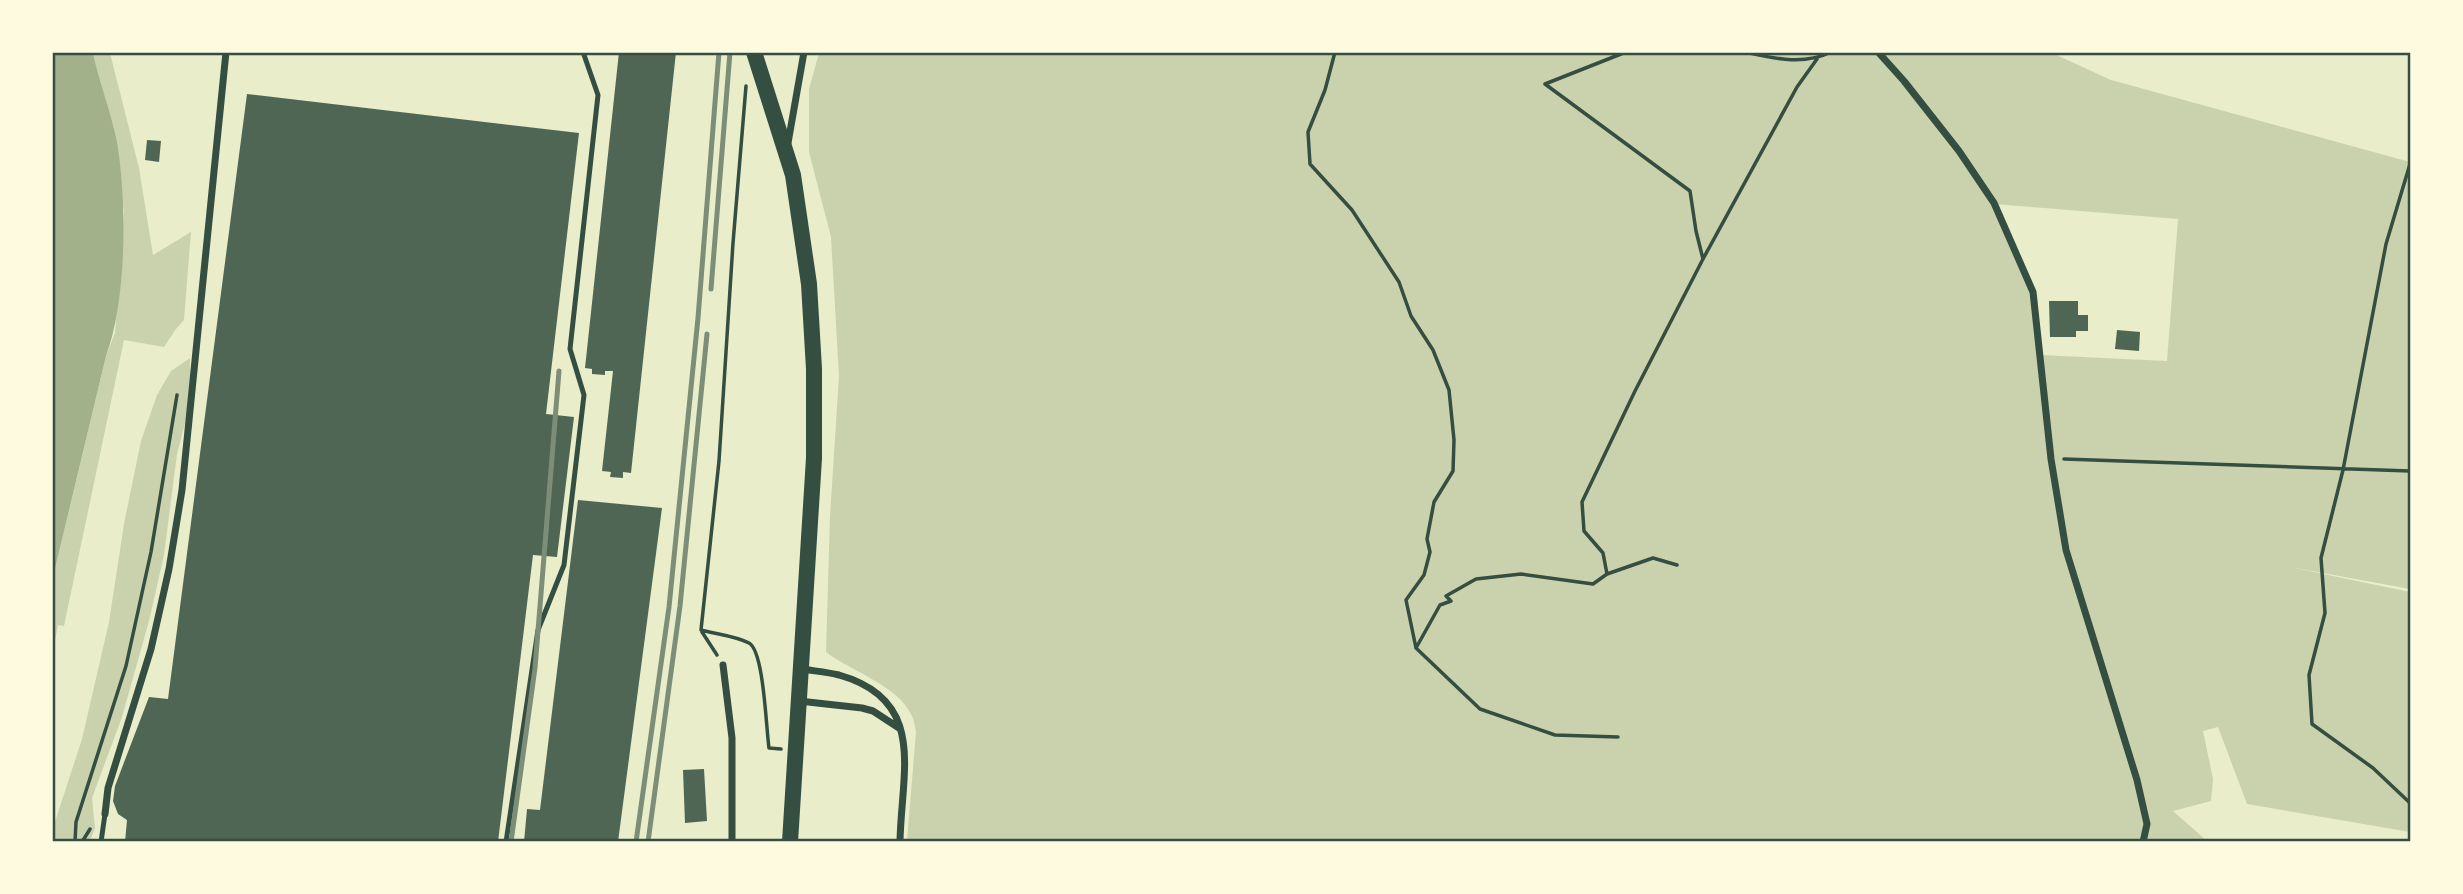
<svg xmlns="http://www.w3.org/2000/svg" width="2463" height="894" viewBox="0 0 2463 894" font-family="Montserrat,sans-serif">
<style>
.green{fill:#cad2ad;fill-rule:evenodd}
.water{fill:#a3b18a}
.building{fill:#4f6655}
.lines{fill:none;stroke-linecap:round;stroke-linejoin:round}
.path{stroke:#344e41;stroke-width:3.5}
.service{stroke:#344e41;stroke-width:5}
.minor{stroke:#344e41;stroke-width:7}
.primary{stroke:#344e41;stroke-width:16}
.rail{stroke:#7c8e77;stroke-width:5}
.neatline{fill:none;stroke:#344e41;stroke-width:2.5}
</style>
<rect width="100%" height="100%" fill="#e9edc9"/>
<path class="green" d="M93,53H110L139,168L153,255L191,232L184,320L176,329L164,347L124,340L64,626L58,625L53,651V577L106,356L115,333L124,211Z
M819,53H2052L2111,80L2410,162V589L2290,567L2410,592V832L2247,804L2218,727L2203,731L2213,779L2211,801L2173,811L2207,841H907L916,732C915,727 914,720 912,716C898,685 852,672 826,652L830,516L839,376L831,237L809,152V89ZM1994,204L2178,219L2167,361L2040,355L2033,292Z
M190,358V404L177,454L164,555L149,621L122,717L92,798L95,828L90,841H53L52,831L82,739L109,622L124,524L141,441L157,395L171,371Z"/>
<path class="water" d="M53,52L93,53C99,82 111,112 117,142C127,202 127,299 106,356L53,577Z"/>
<path class="building" d="M619,52H676L631,473L623,472V478L610,477L611,472L602,471L613,371H605V375L592,374V369L585,368Z
M247,94L579,133L546,414L574,417L557,557L533,555L498,842H125L127,820L118,814L113,801L115,786L149,697L168,699Z
M147,140L161,141L159,162L145,160Z
M2049,301H2078V315H2088V331H2076V337H2050Z
M2117,330L2140,332L2139,351L2115,349Z
M578,500L662,508L618,842H524L527,809L540,810Z
M704,769L707,821L685,823L683,770Z"/>
<g class="lines">
<path class="path" d="M1335,52L1325,90L1308,132L1310,164L1352,210L1399,282L1411,316L1433,350L1449,390L1454,440L1453,471L1434,502L1427,539L1430,552L1424,575L1406,600L1416,648L1440,605L1451,601L1446,596L1476,579L1521,574L1593,584L1607,574L1603,553L1584,531L1582,502L1635,391L1703,259L1797,87L1817,59
M1626,52L1545,84L1690,191L1696,231L1703,259
M1744,52C1773,58 1803,66 1831,52
M746,86L733,243L719,461L701,630C716,634 736,636 749,643C764,651 766,728 769,748L781,749
M2410,164L2386,244L2343,470L2321,558L2325,613L2309,675L2312,724L2373,768L2410,803
M2064,459L2410,471
M1607,574L1653,558L1677,565
M702,632L717,655
M1416,648L1480,709L1555,735L1618,737
M75,842L76,822L126,666L151,552L177,395
M82,842L90,829"/>
<path class="service" d="M101,842L105,814
M506,842L538,630L564,565L584,395L570,349L598,95L583,52"/>
<path class="minor" d="M1878,52L1904,81L1959,151L1994,203L2033,292L2051,459L2066,550L2137,780L2147,824L2143,842
M788,143L804,52
M723,665L732,738V842
M802,669C814,671 827,672 839,675C928,700 901,773 900,842
M799,701L862,708L873,711L899,728
M105,814L108,788L151,649L169,569L182,490L226,52"/>
<path class="primary" d="M754,52L793,175L809,284L814,369V458L790,842"/>
<path class="rail" d="M711,289L730,52
M511,842L535,668L559,371
M636,842L669,607L698,318L719,52
M648,842L680,606L707,334"/>
</g>
<rect width="2463" height="894" fill="none" stroke="#fefae0" stroke-width="108"/>
<rect x="54" y="54" width="2355" height="786" class="neatline"/>
</svg>
